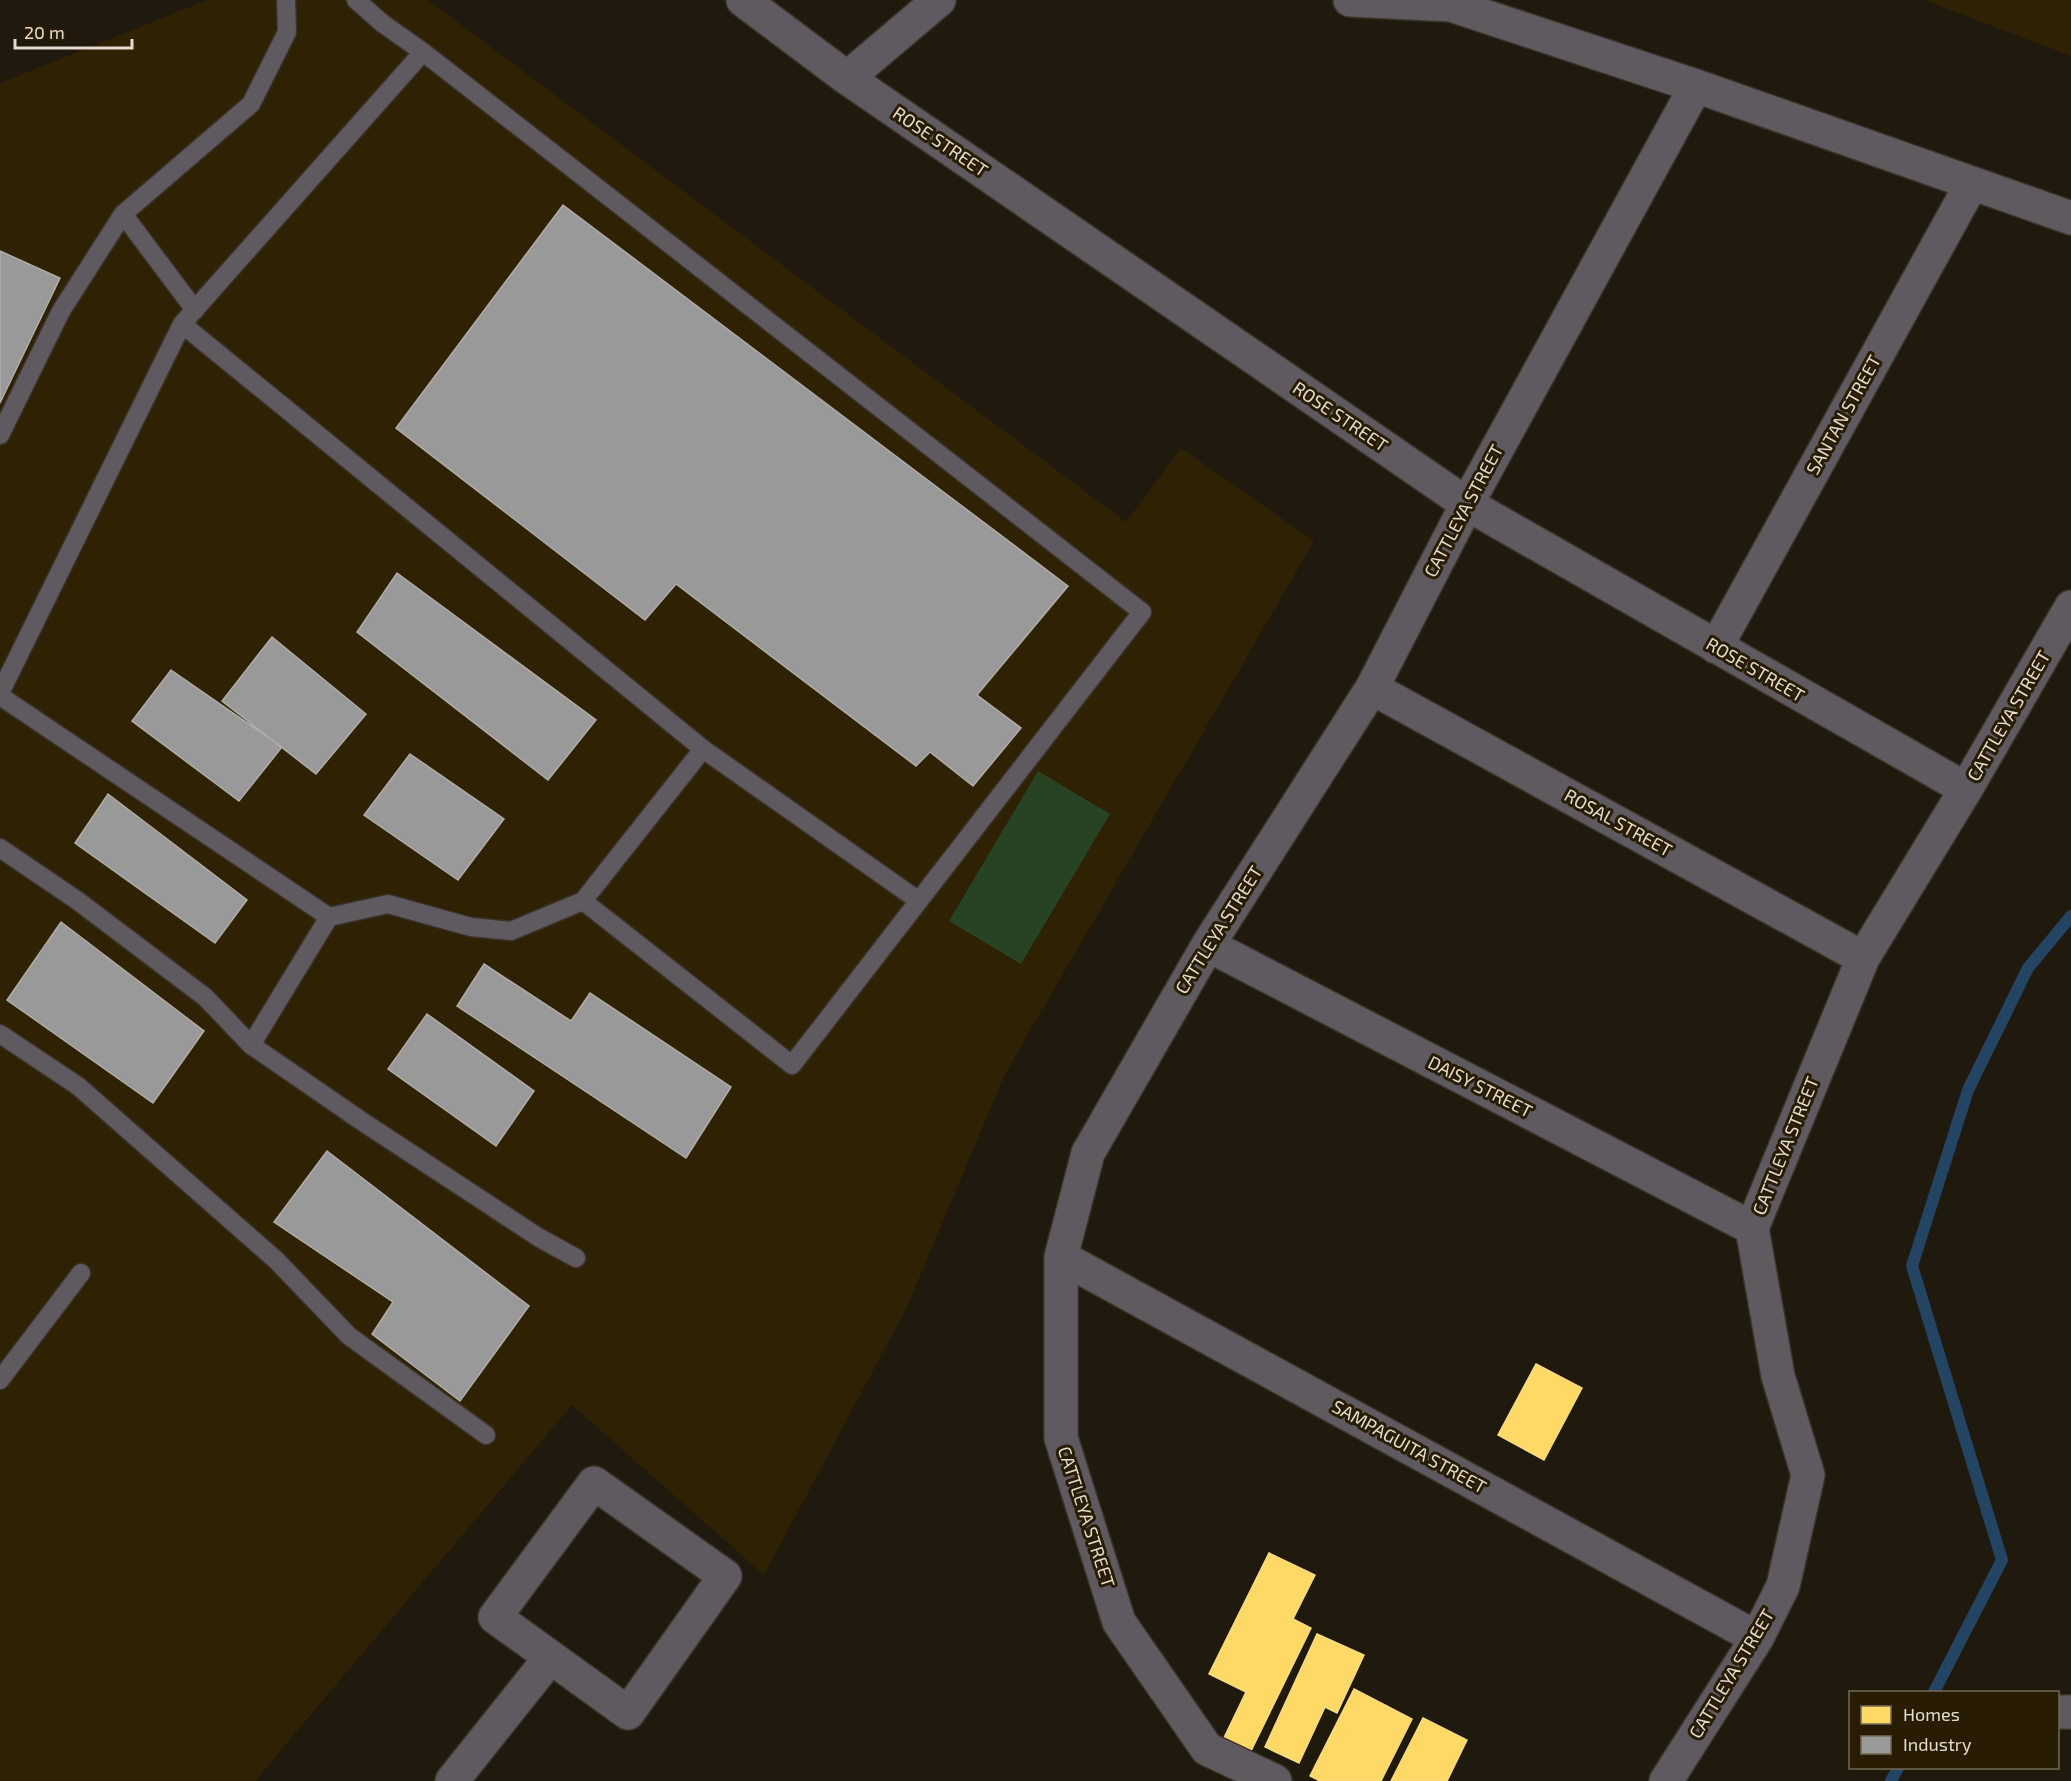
<svg xmlns="http://www.w3.org/2000/svg" width="2071" height="1781" viewBox="0 0 2071 1781" font-family="'Exo 2',sans-serif">
<style>
.built{fill:#2f2104}
.green{fill:#284323}
.homes{fill:#ffd966;stroke:#f7da85;stroke-width:1.5}
.industry{fill:#999;stroke:#b0ada9;stroke-width:1.5}
.lines{fill:none;stroke-linecap:round;stroke-linejoin:round}
.stream{stroke:#244464;stroke-width:12}
.service-casing{stroke:#3a332a;stroke-width:21}
.minor-casing{stroke:#3a332a;stroke-width:36}
.service{stroke:#5f5a5f;stroke-width:18}
.minor{stroke:#5f5a5f;stroke-width:33}
.labels{text-anchor:middle;stroke-width:6;stroke-linejoin:round;paint-order:stroke}
.street-label{font-size:18px;fill:#e4dcce;stroke:#281c05}
</style>
<rect width="100%" height="100%" fill="#20190d"/>
<path class="built" d="M207,0H428L1126,522L1181,448L1314,541L1005,1074L906,1309L764,1575L572,1405L255,1781H0V83Z
M1924,0H2071V56Z"/>
<path class="green" d="M1038,771L1110,814L1021,964L949,921Z"/>
<path class="homes" d="M1536,1364L1582,1388L1544,1460L1498,1435Z
M1269,1553L1315,1575L1293,1619L1311,1628L1250,1753L1223,1740L1246,1692L1209,1674Z
M1317,1634L1364,1655L1337,1713L1325,1707L1299,1763L1265,1747Z
M1354,1689L1412,1719L1381,1781H1320L1310,1776Z
M1423,1718L1467,1740L1447,1781H1391Z"/>
<path class="industry" d="M563,205L1068,586L977,695L1021,728L973,786L930,752L916,766L676,584L645,620L396,428Z
M0,251L60,278L0,403Z
M397,573L596,720L548,780L357,632Z
M272,637L366,714L316,774L222,701Z
M171,670L282,747L239,801L132,721Z
M410,754L504,819L458,880L364,815Z
M108,794L247,900L215,943L75,843Z
M61,922L204,1031L153,1103L7,1000Z
M484,964L571,1021L590,993L731,1087L686,1158L457,1006Z
M427,1014L534,1091L496,1146L388,1069Z
M327,1151L529,1306L460,1401L372,1334L393,1302L274,1222Z"/>
<g class="lines">
<path class="stream" d="M1934,1692L2002,1560L1912,1266L1968,1090L2028,968L2071,916
M1891,1781L1898,1768"/>
<defs>
<path id="service" d="M356,0L382,23L423,52L1142,612L792,1065L583,901
M123,214L195,310
M182,324L703,749L919,901
M0,435L61,311L123,214L251,104L287,32L286,0
M0,693L182,324L423,52
M0,696L329,917L388,904L471,927L511,931L583,901L703,749
M0,848L78,901L205,997L251,1045L363,1122L538,1237L576,1258
M0,1034L78,1086L276,1260L349,1336L486,1435
M251,1045L329,917
M0,1380L81,1273"/>
<path id="minor" d="M743,0L847,78L1467,504L1966,789
M1350,0L1451,5L1696,86L2071,218
M847,78L939,0
M1716,647L1972,183
M1372,688L1863,958
M1208,945L1752,1228
M1061,1257L1757,1638
M594,1483L725,1576L628,1713L495,1617Z
M2058,1712H2071
M452,1781L550,1658
M1275,1781L1207,1749L1119,1622L1061,1438V1257L1088,1153L1208,945L1372,688L1467,504L1696,86
M1666,1781L1757,1638L1783,1586L1808,1475L1778,1376L1752,1228L1863,958L1966,789L2071,607"/>
</defs>
<use href="#service" class="service-casing"/>
<use href="#minor" class="minor-casing"/>
<use href="#service" class="service"/>
<use href="#minor" class="minor"/>
</g>
<g class="labels">
<g class="street-label">
<text transform="translate(940 142) rotate(34)" y="6">ROSE STREET</text>
<text transform="translate(1844 415) rotate(-61)" y="6">SANTAN STREET</text>
<text transform="translate(1340 417) rotate(34)" y="6">ROSE STREET</text>
<text transform="translate(1464 511) rotate(-62)" y="6">CATTLEYA STREET</text>
<text transform="translate(1755 670) rotate(30)" y="6">ROSE STREET</text>
<text transform="translate(2009 716) rotate(-60)" y="6">CATTLEYA STREET</text>
<text transform="translate(1618 823) rotate(29)" y="6">ROSAL STREET</text>
<text transform="translate(1219 930) rotate(-58)" y="6">CATTLEYA STREET</text>
<text transform="translate(1480 1087) rotate(27)" y="6">DAISY STREET</text>
<text transform="translate(1786 1146) rotate(-68)" y="6">CATTLEYA STREET</text>
<text transform="translate(1409 1447) rotate(29)" y="6">SAMPAGUITA STREET</text>
<text transform="translate(1086 1517) rotate(72)" y="6">CATTLEYA STREET</text>
<text transform="translate(1732 1674) rotate(-59)" y="6">CATTLEYA STREET</text>
</g>
</g>
<rect x="1849" y="1691" width="210" height="78" fill="#281c05" stroke="#736955" stroke-width="1.5"/>
<rect x="1861" y="1706" width="30" height="18" fill="#ffd966" stroke="#736955" stroke-width="1.5"/>
<text x="1903" y="1721" font-size="18" fill="#e4dcce">Homes</text>
<rect x="1861" y="1736" width="30" height="18" fill="#999999" stroke="#736955" stroke-width="1.5"/>
<text x="1903" y="1751" font-size="18" fill="#e4dcce">Industry</text>
<path d="M15 39v9h117v-9" fill="none" stroke="#e4dcce" stroke-width="3"/>
<text x="24" y="39" font-size="18" fill="#e4dcce" stroke="#281c05" stroke-width="4.5" paint-order="stroke">20 m</text>
</svg>
